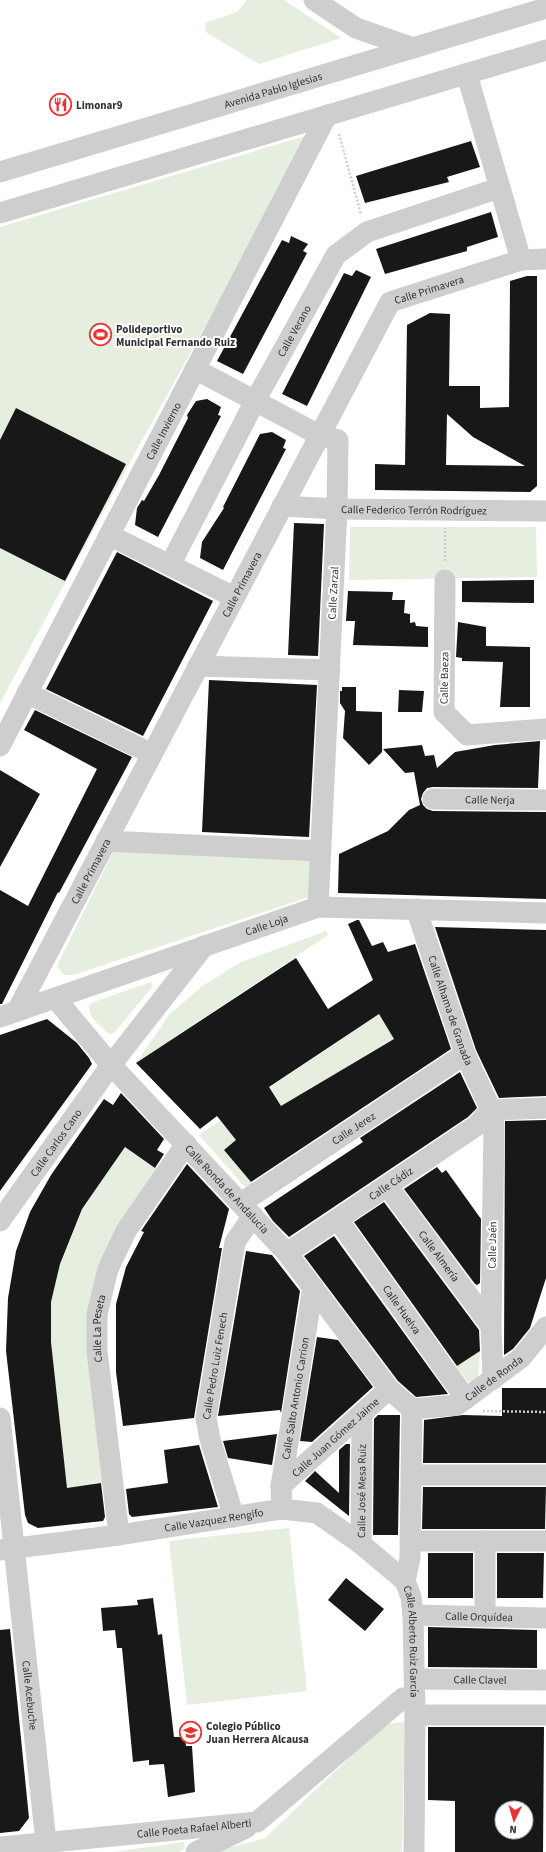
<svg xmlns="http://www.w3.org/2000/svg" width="546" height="1852" viewBox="0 0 546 1852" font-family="'Source Sans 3',sans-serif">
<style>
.green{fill:#e6eedf}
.building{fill:#181818;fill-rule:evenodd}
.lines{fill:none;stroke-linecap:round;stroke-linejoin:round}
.path{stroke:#cecece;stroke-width:2.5;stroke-dasharray:2 2;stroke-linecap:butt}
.minor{stroke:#cecece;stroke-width:21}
.labels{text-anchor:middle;stroke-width:4;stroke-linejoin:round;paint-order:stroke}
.street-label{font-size:11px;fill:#313131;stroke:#fff}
.poi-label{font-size:11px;font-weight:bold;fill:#313131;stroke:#fff;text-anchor:start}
</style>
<rect width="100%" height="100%" fill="#fff"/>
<path class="green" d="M247,0H284L341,38L259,64L206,32L205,23L237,12Z
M312,134L141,442L0,703V227Z
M350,527H536L537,577L349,580Z
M114,850L313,858L312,896L73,975H64L57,966Z
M326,931L328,935L136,1063L169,1015L201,987L239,963Z
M151,982L153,986L114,1033L109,1034C101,1026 84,1015 91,1003Z
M379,1014L396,1042L385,1044L293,1099L224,1150L253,1184L247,1189L199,1135Z
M127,1145L135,1147L132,1152L159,1171L106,1257L105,1483L67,1489L51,1342V1302L60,1264L82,1209Z
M480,1351L478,1377L469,1383L456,1367Z
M289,1528L307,1691L187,1705L169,1541Z
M405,1722L402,1852H213L265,1838L385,1724Z
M184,1842L185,1848L179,1852H113Z"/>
<path class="building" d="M471,141L480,167L447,177L449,182L365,203L356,176Z
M491,212L498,237L467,247V251L385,274L376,249Z
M291,236L308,244L303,251L307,253L243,374L217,361L282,240L289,243Z
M356,270L371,277L307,406L282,394L344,273L352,276Z
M527,276H537V486L530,492L375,490V464L405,465L407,325L430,313L450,314L449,386H480V408L509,407L510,281ZM447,414L473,437L525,466L446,465Z
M207,399L221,407L218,415L221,416L158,537L135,525L137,508L142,500L144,501L159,475L188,418L187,415L196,401Z
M16,408L126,464L65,581L0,548V440Z
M272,432L286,440L283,448L286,449L223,570L200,558L202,542L224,508L223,507L260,434Z
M294,523L324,524L318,656L288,655Z
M117,552L213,601L143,736L46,689Z
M534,580V603L462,602V581Z
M348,591L393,592L392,600H405L404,613L410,614V623L415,622L416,626L428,627V647L353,645L355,621H346Z
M458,622L486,627V646L530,647V707H500L503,662L462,661V658L456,657Z
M209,680L317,685L309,837L202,832Z
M342,687H356V711L382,712V752L369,765L343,738L345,711L340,703V691H342Z
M399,690L424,691L422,712H398Z
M35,710L132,757L59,893L58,892L2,1004H0V890L28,906L97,769L24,730Z
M540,741L538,788L433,787L427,788L423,793L421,799L423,805L427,809L433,811L546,812V899L338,893L339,854L388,831L409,810L420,805L414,772L405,773L383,749L422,745L425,756L434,755L437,768L455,752L495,745Z
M0,770L40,794L0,867Z
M357,920H359L372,946L383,942L388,952L415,944L451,1049L251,1182L224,1150L236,1140L217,1116L200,1129L136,1063L296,958L328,1009L373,980L348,924ZM379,1014L394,1039L281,1106L269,1087Z
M435,927L546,930V1096L499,1098L476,1050Z
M47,1019L77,1043L89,1058L92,1064L0,1191V1035Z
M460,1072L477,1108L468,1117L289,1237L273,1221L264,1208L363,1142L360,1138Z
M121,1093L164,1139L157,1150L164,1154L155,1168L125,1147L82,1209L60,1264L51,1302V1342L67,1488L101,1483L105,1517L103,1521L38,1528L28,1523L25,1515L6,1351L8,1298L16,1251L30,1212L51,1175L104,1099L113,1105Z
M546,1120V1278L530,1328L513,1349L504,1355L505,1121Z
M187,1164L229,1209L219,1248H222L194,1418L123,1426L116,1372V1304L126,1267L144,1232L141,1231Z
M437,1167L442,1173L446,1170L481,1219L480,1283L477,1285L475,1284L404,1189Z
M384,1202L479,1330L480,1351L457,1366L354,1222Z
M334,1236L448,1394L416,1397L398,1381L304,1256Z
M246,1251L272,1255L300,1291L281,1413L280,1410L218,1416Z
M317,1337L338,1340L373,1387L312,1442L300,1441Z
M502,1388H546V1463H423L424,1420L463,1415L502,1416Z
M378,1415H400L398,1535H373L374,1419Z
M277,1434L272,1465L228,1458L223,1441Z
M346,1444H350L349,1516L305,1481L315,1471L339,1493V1450Z
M199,1445L218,1507L132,1517L129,1514L126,1489L168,1483L164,1450Z
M423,1487H546L545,1529H422Z
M428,1553H473V1598H428Z
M497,1553H544L543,1598H497Z
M346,1578L384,1609L365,1631L328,1600Z
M153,1598L158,1635L162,1634L174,1737H185L186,1746H192L195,1792L168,1797L164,1764L149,1765V1760L133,1762L122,1648H117L115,1630L103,1631L101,1608L138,1605L137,1600Z
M428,1627L537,1630V1668L428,1667Z
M10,1629L29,1818L19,1831L0,1833V1630Z
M428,1727H544L543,1852H455V1801L428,1800ZM502,1808H526V1832H502Z"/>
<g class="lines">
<path class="path" d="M339,134L361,214
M445,561V528
M483,1411L546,1412"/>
<g class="minor">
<path d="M314,0L356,28L413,48"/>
<path d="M465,74L470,85L521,260"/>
<path id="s1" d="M0,172L546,8"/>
<path d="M0,213L546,50"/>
<path d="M195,369L319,435L338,440L337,509L318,907"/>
<path id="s2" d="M282,506L337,509L546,511"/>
<path d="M109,535L234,597"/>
<path id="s3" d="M170,565L255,401L336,255L367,232L499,188"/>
<path d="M445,580L444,712L467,735L546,729"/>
<path d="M198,666L330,670"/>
<path d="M27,693L152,754"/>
<path id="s4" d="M0,746L327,115"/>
<path id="s5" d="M433,799L546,800"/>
<path d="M106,841L321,851"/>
<path id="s6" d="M416,909L465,1054L491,1110L494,1126L491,1326L493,1379"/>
<path id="s7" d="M55,998L111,1065L287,1253L389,1389L412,1409L457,1405L521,1358L546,1327"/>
<path id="s8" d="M17,1011L390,302L521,260L546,259"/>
<path id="s9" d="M0,1017L318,907L546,913"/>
<path d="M491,1110L546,1108"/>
<path id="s10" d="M388,1187L491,1326"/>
<path id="s11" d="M241,1203L465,1054"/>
<path id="s12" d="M338,1220L466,1399"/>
<path id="s13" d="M0,1221L111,1065L204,946"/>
<path id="s14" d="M287,1253L476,1126L491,1110"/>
<path id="s15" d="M412,1409L410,1558L405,1581L411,1597L413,1615L415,1715L414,1852"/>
<path id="s16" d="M0,1418L46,1842"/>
<path d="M411,1475H546"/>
<path id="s17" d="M281,1486L389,1389"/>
<path id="s18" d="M282,1509L281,1486L313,1287"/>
<path id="s19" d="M234,1517L210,1439L206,1418L235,1242L253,1216"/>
<path id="s20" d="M119,1535L97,1351V1314L108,1269L126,1231L186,1144"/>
<path d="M410,1541H546"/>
<path d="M485,1541V1616"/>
<path id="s21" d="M361,1544L362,1414"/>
<path id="s22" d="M0,1550L119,1535L282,1509L317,1513L361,1544L405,1581"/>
<path id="s23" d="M413,1615L546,1618"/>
<path id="s24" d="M414,1679L546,1680"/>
<path d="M415,1715H546"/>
<path id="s25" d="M0,1847L257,1822L403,1698H415"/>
<path d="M196,1852L246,1828"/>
</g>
</g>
<defs>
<symbol id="restaurant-ring" viewBox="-11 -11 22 22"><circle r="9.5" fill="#fff" stroke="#ee302e" stroke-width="1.5"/><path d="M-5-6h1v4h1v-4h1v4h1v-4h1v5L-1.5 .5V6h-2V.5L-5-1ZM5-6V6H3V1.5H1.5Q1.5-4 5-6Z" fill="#ee302e"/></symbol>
<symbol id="stadium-ring" viewBox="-11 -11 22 22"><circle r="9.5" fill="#fff" stroke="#ee302e" stroke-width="1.5"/><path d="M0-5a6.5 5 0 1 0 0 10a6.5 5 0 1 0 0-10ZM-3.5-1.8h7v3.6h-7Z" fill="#ee302e"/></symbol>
<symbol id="school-ring" viewBox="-11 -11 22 22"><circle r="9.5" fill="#fff" stroke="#ee302e" stroke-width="1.5"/><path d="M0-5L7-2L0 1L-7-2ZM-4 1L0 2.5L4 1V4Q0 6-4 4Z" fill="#ee302e"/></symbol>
</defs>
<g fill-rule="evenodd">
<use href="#restaurant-ring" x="48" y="92" width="25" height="25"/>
<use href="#stadium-ring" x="88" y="322" width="25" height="25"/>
<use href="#school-ring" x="178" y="1720" width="25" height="25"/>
</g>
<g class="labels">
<g class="street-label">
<text dy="4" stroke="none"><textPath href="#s1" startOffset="285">Avenida Pablo Iglesias</textPath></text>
<text dy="4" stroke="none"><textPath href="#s8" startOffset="842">Calle Primavera</textPath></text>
<text dy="4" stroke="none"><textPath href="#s3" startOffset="265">Calle Verano</textPath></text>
<text dy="4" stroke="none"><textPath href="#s4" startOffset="355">Calle Invierno</textPath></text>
<text dy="4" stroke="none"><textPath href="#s2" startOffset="132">Calle Federico Terrón Rodríguez</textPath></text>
<text dy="4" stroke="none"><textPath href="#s8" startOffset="482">Calle Primavera</textPath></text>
<text transform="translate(333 593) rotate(-87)" y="4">Calle Zarzal</text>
<text transform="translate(444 678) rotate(-89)" y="4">Calle Baeza</text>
<text dy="4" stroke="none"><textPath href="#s5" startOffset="57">Calle Nerja</textPath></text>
<text dy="4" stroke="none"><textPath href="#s8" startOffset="158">Calle Primavera</textPath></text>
<text dy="4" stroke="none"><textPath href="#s9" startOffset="282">Calle Loja</textPath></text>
<text dy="4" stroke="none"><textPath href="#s6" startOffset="107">Calle Alhama de Granada</textPath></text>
<text dy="4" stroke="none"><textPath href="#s11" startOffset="135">Calle Jerez</textPath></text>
<text dy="4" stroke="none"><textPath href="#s13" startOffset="96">Calle Carlos Cano</textPath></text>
<text dy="4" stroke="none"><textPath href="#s14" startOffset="125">Calle Cádiz</textPath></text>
<text dy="4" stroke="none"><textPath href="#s7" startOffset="257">Calle Ronda de Andalucia</textPath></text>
<text transform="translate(492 1245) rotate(-89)" y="4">Calle Jaén</text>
<text dy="4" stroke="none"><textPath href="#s10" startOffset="86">Calle Almería</textPath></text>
<text dy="4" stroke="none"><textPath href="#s12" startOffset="110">Calle Huelva</textPath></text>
<text dy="4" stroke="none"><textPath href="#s20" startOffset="208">Calle La Peseta</textPath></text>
<text dy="4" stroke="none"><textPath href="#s19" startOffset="156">Calle Pedro Luiz Fenech</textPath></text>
<text dy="4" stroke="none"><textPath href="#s7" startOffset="636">Calle de Ronda</textPath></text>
<text dy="4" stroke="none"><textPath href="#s18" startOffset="112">Calle Salto Antonio Carrion</textPath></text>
<text dy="4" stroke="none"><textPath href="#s17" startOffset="73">Calle Juan Gómez Jaime</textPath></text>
<text dy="4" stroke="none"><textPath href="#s21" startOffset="53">Calle José Mesa Ruiz</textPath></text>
<text dy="4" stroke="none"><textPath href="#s22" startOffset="216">Calle Vazquez Rengifo</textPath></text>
<text dy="4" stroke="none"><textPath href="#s23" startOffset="66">Calle Orquídea</textPath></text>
<text dy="4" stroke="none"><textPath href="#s15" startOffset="234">Calle Alberto Ruiz García</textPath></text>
<text dy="4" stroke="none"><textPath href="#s24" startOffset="66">Calle Clavel</textPath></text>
<text dy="4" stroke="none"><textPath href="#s16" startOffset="279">Calle Acebuche</textPath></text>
<text dy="4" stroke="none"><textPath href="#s25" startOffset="195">Calle Poeta Rafael Alberti</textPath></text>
</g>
<g class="poi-label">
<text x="76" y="109">Limonar9</text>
<text x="116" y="333">Polideportivo<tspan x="116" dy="13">Municipal Fernando Ruiz</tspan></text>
<text x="206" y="1730">Colegio Público<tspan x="206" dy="13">Juan Herrera Alcausa</tspan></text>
</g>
</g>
<g transform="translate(514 1820) rotate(185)"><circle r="19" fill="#ffffff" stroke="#adadad"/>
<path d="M0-3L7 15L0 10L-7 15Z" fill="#ee302e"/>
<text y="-6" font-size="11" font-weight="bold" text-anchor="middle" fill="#313131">N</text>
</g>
</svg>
